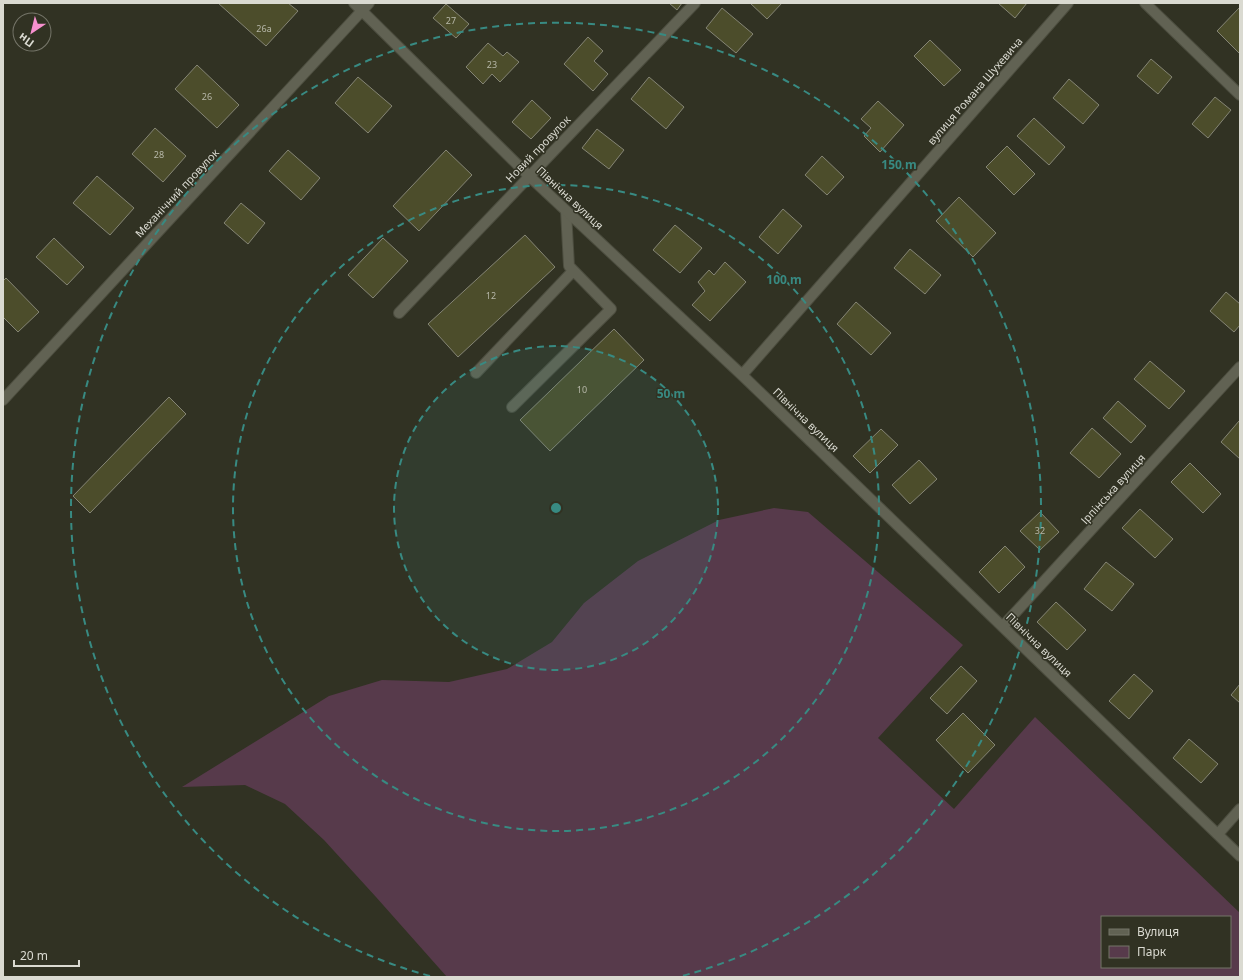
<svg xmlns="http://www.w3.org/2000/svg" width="1243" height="980" viewBox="0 0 1243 980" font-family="'Noto Sans',sans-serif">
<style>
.green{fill:#573a4b;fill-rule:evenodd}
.building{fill:#4c4d2b;stroke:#858575}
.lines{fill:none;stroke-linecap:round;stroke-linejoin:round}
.service-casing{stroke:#4c4d3f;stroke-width:12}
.minor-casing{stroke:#4c4d3f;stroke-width:12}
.service{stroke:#616253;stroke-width:10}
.minor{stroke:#616253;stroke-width:10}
.ring{fill:none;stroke:#388a82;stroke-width:2;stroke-dasharray:7 5}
.labels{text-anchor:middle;stroke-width:3;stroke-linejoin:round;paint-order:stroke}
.number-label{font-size:9px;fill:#b6b7a8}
.street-label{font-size:11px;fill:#dadad1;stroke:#313223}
.centre{fill:#388a82;stroke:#313223;stroke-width:2}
.ring-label{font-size:12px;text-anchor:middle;font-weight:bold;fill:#388a82;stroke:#313223;stroke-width:3;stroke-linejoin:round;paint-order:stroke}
</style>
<rect width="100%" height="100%" fill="#313223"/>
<path class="green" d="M774,508L808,512L963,645L878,738L954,809L1035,717L1240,913V977H447L376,897L324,840L285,804L245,785L182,787L329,696L382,680L449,682L507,669L552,642L584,603L638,561L719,520ZM1102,917H1230V967H1102Z"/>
<path class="building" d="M218,3H288L298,11L266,46Z
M669,3H682L677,10Z
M750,3H782L767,19Z
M998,3H1027L1015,18Z
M446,4L469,24L456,38L433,18Z
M1240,7V54L1217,31Z
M722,8L753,34L736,53L706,28Z
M588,37L603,51L594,61L608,74L593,91L564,64Z
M930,40L961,70L944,86L914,56Z
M488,43L503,56L507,52L519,62L500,82L492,74L483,84L466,67Z
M1151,59L1172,77L1158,94L1137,76Z
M197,65L239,105L217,128L175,89Z
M358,77L392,106L368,133L335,103Z
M649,77L684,107L666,129L631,99Z
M1069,79L1099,105L1083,124L1053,98Z
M1215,97L1231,110L1208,138L1192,124Z
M532,100L551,118L531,139L512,122Z
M878,101L904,125L880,152L864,136L871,128L861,119Z
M1034,118L1065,147L1049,165L1017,136Z
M155,128L186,156L163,182L132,154Z
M597,129L624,150L609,169L582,148Z
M1007,146L1035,174L1014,195L986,167Z
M288,150L320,178L301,200L269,171Z
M446,150L472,175L419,231L393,206Z
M822,156L844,177L827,195L805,175Z
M97,176L134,208L110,235L73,203Z
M959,197L996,233L973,257L936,221Z
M241,203L265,223L248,244L224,223Z
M783,209L802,226L778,254L759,237Z
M675,225L702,248L680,273L653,250Z
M525,235L555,267L458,357L428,324Z
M54,238L84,267L67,285L36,257Z
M383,238L408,261L373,298L348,275Z
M910,249L941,275L925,294L894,268Z
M725,262L746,282L710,321L692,305L705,291L698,282L709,270L714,275Z
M6,278L39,312L18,332L3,317V281Z
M1226,292L1240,304V325L1234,332L1210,311Z
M856,302L891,333L871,355L837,324Z
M614,329L644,360L550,451L520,420Z
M1150,361L1185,391L1169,409L1134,379Z
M169,397L186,414L90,513L73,496Z
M1118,401L1146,426L1131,443L1103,418Z
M1239,421L1240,422V459L1221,442Z
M1092,428L1121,454L1099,478L1070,453Z
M881,429L898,445L870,473L853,456Z
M919,460L937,479L910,504L892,485Z
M1190,463L1221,494L1203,513L1171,482Z
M1140,509L1173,539L1155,558L1122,528Z
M1040,512L1059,532L1040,550L1020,531Z
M1005,546L1025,567L999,593L979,572Z
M1106,562L1134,584L1112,611L1084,589Z
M1056,602L1086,630L1067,650L1037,622Z
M961,666L977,681L947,714L930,698Z
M1134,674L1153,691L1129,719L1109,701Z
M1240,684V703L1231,695Z
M963,713L995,745L968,773L936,740Z
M1189,739L1218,764L1201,783L1173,758Z"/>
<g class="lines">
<defs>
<path id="service" d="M476,373L573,271
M512,407L611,309L569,266L566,211"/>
<path id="minor" d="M354,3L529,176L742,375L1240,856
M1145,3L1240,95
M399,313L695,3
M742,375L1068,3
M3,400L369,3
M1003,626L1240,367
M1218,834L1240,809"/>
</defs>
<use href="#service" class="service-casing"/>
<use href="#minor" class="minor-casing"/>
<use href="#service" class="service"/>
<use href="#minor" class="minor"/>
</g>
<circle cx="556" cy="508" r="162" fill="#388a82" fill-opacity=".12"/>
<g class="ring">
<circle cx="556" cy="508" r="162"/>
<circle cx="556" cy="508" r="323"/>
<path d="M430 976A485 485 0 1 1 682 976"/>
</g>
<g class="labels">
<g class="number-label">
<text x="451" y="24">27</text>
<text x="264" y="32">26а</text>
<text x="492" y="68">23</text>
<text x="207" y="100">26</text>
<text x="159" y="158">28</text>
<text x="491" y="299">12</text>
<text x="582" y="393">10</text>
<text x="1040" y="534">32</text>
</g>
<g class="street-label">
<text transform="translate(975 91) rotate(-49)" y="4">вулиця Романа Шухевича</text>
<text transform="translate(538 149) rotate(-46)" y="4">Новий провулок</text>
<text transform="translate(177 193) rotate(-47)" y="4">Механічний провулок</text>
<text transform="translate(570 198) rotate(43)" y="4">Північна вулиця</text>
<text transform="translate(806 420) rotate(44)" y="4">Північна вулиця</text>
<text transform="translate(1113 489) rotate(-48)" y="4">Ірпінська вулиця</text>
<text transform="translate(1039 645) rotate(44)" y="4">Північна вулиця</text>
</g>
</g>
<circle cx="556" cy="508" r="6" class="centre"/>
<g class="ring-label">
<text x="899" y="169">150 m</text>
<text x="784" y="284">100 m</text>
<text x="671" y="398">50 m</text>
</g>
<rect width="1243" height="980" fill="none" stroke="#dadad1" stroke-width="8"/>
<rect x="1101" y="916" width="130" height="52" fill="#313223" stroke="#757569"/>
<rect x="1109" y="929" width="20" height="6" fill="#616253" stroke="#757569"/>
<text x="1137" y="936" font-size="12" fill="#dadad1">Вулиця</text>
<rect x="1109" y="946" width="20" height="12" fill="#573a4b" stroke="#757569"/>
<text x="1137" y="956" font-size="12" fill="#dadad1">Парк</text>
<g transform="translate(32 32) rotate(215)"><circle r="19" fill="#313223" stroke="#757569"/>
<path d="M0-3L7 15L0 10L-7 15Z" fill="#f790cf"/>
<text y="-6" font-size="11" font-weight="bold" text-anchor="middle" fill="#dadad1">Пн</text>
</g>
<path d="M14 960v6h65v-6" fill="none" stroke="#dadad1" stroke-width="2"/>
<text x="20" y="960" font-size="12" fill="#dadad1" stroke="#313223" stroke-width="3" paint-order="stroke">20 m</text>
</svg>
